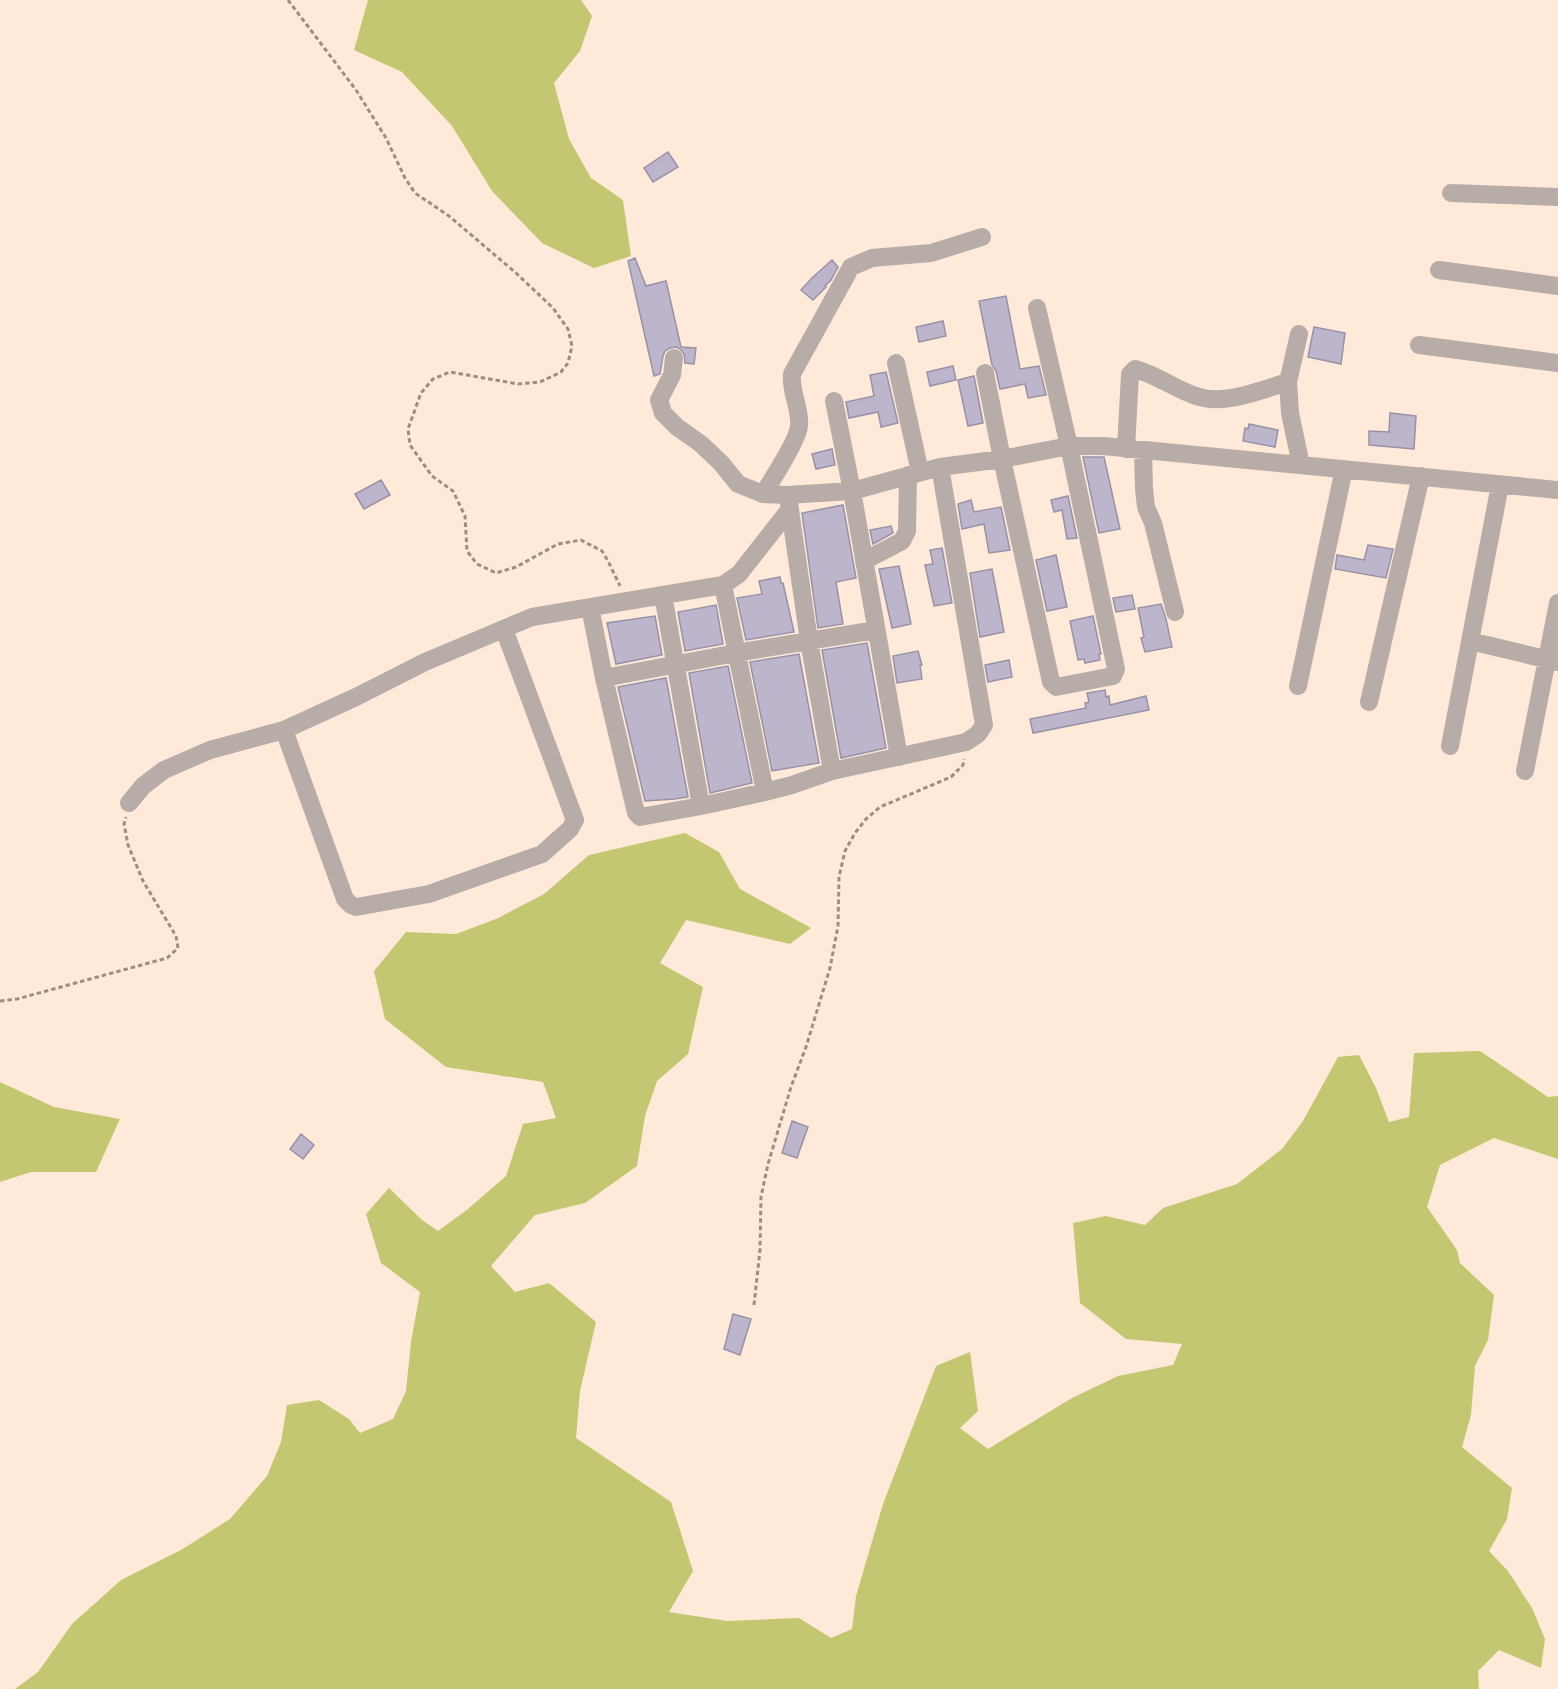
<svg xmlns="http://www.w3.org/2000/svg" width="1558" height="1689" viewBox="0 0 1558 1689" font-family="'PT Sans Narrow',sans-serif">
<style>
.green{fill:#c4c771}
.building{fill:#bdb5cb;stroke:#9991a7;stroke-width:1.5}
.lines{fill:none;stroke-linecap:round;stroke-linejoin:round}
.path{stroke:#9c8e82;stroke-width:3;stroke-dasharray:4.5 3;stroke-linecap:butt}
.street{stroke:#b8aca9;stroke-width:18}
</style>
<rect width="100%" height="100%" fill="#ffead9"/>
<path class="green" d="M368,0H581L592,16L580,51L554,83L569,139L591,178L623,200L631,256L594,268L542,243L492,191L452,126L402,72L354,50Z
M685,833L719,852L740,889L811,928L790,944L686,920L660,963L703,987L688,1054L657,1081L645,1116L637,1166L585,1203L535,1215L491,1266L515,1292L549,1283L596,1322L580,1391L576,1438L671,1502L693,1571L669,1612L727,1621L799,1618L831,1638L852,1629L856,1596L883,1504L936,1366L970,1352L978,1411L960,1428L988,1449L1072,1398L1118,1376L1173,1365L1182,1344L1126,1339L1080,1303L1073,1223L1106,1216L1145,1225L1163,1208L1237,1184L1282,1149L1303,1121L1338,1057L1359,1055L1376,1088L1389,1122L1409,1117L1414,1053L1480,1051L1548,1097L1558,1096V1159L1494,1138L1440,1165L1427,1207L1457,1250L1460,1263L1494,1295L1488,1340L1475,1366L1471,1415L1462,1447L1512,1488L1507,1519L1489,1551L1508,1571L1532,1608L1545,1639L1541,1668L1499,1650L1478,1671L1479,1689H15L38,1672L72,1624L121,1580L181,1550L230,1519L267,1476L281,1442L287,1405L319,1400L349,1419L360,1433L393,1419L406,1391L411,1342L420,1292L381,1263L366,1214L389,1188L422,1220L438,1231L468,1209L506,1176L523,1124L556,1118L543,1082L446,1067L385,1019L374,971L406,932L456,934L496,919L544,894L589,855Z
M0,1082L54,1107L120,1119L96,1172H31L0,1182Z"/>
<path class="building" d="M668,152L678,167L653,182L644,168Z
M635,258L646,286L666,281L681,347L696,348L694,364L685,363L684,354L680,349L676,347L670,348L665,351L663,356L660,374L654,376L628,261Z
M832,260L838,267L831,280L825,286L826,287L813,300L801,290L812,278Z
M1006,296L1020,369L1039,366L1046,395L1028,398L1025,384L1000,389L996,371L992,365L979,301Z
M943,321L946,336L919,342L916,327Z
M1314,327L1345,333L1341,364L1308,357Z
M953,366L956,380L930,386L927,372Z
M886,372L898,423L881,427L878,412L849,418L846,402L874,396L870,375Z
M974,376L983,423L968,426L958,380Z
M1390,413L1416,416L1414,449L1369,445V431L1389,432Z
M1249,424L1278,430L1275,447L1243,441L1245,428L1248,429Z
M832,449L835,465L816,469L812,454Z
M1083,457H1104L1120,529L1099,533Z
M381,480L390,495L364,509L355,494Z
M1068,496L1077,538L1067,539L1062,510L1054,512L1051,500Z
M971,500L974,512L1001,507L1010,550L989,553L984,524L962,529L958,504Z
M843,505L856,578L836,582L843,624L818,628L802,513Z
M891,526L893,533L873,544L870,530Z
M1368,545L1393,549L1386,578L1335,569L1337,555L1364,560Z
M942,548L952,603L934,606L925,565L933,564L930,550Z
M1056,555L1067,607L1047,611L1036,560Z
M899,566L911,624L892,628L879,569Z
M992,569L1004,632L980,637L970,573Z
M780,577L781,583H783L794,632L746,640L737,598L762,594L759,581Z
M1132,595L1135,609L1116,612L1113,598Z
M1161,604L1166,619L1172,647L1145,652L1141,638L1144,637L1138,608Z
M716,605L723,644L685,651L678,612Z
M655,616L662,655L616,664L607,623Z
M1093,616L1101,654H1099L1100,660L1085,663L1084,659L1078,660L1070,621Z
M867,643L886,748L841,758L822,650Z
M918,651L922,665H920L922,679L897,683L893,656Z
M799,654L819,763L772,771L750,662Z
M1009,660L1012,677L988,682L985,665Z
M728,666L752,783L710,793L689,673Z
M666,678L688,797L675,799L645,801L618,687Z
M1105,690L1106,697L1109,696L1110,705L1146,696L1149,710L1033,733L1030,719L1086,708L1085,703L1089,702L1087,693Z
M792,1121L808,1127L797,1158L782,1153Z
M301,1134L314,1145L303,1159L290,1149Z
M733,1314L751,1319L740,1355L724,1349Z"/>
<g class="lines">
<path class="path" d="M288,0L356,90L386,138L405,178L415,193L449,216L516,273L553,308L568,329L572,346L568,363L561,372L540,382L518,384L450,372L433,379L421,393L408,429L410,445L432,476L453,491L465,516L467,551L477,564L496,573L516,567L558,544L581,540L602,551L608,561L620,586
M0,1001L17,999L167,958L178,948L176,936L143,881L128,845L124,824L126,817
M754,1305L760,1250L761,1197L768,1164L791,1087L806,1047L830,968L838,926L839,877L845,851L855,833L866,819L880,807L951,777L963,765L964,759"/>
<path class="street" d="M1451,193L1558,197
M1439,270L1558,286
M1299,334L1288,382L1290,413L1301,465
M1419,345L1558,363
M674,358L672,375L659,400L663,413L677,427L701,444L721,463L738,484L763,494L787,495L852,491L940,467L1002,459L1069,446H1103L1558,490
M896,363L920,472
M985,373L1002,459L1051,682L1056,687L1113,676L1116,669L1069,446L1037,308
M834,401L852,491L899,757
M1126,449L1130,374L1135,369C1157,375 1175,389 1196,396C1225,406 1260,390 1288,382
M1143,450L1144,489L1146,507L1153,523L1175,612
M763,494C772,480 798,440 799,426C801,408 790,393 792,374L851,267L872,258L931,253L982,237
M789,503L809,641L832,771
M864,561L902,541L907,531L908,475
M723,585L765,792
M663,595L701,806
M590,607L604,678L636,813L640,817L701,806L765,792L792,785L832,771L966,742L978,734L984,725L940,467
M1470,641L1558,662
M604,678L736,653L876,630
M1298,686L1344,469
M1369,702L1421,476
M284,730L345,899L351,905L356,907L429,894L542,854L570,829L575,820L504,629
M1450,746L1500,485
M1525,771L1558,603
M129,803L143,786L164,770L210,750L284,730L356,697L425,662L532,617L723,585L739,574L790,509"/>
</g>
</svg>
